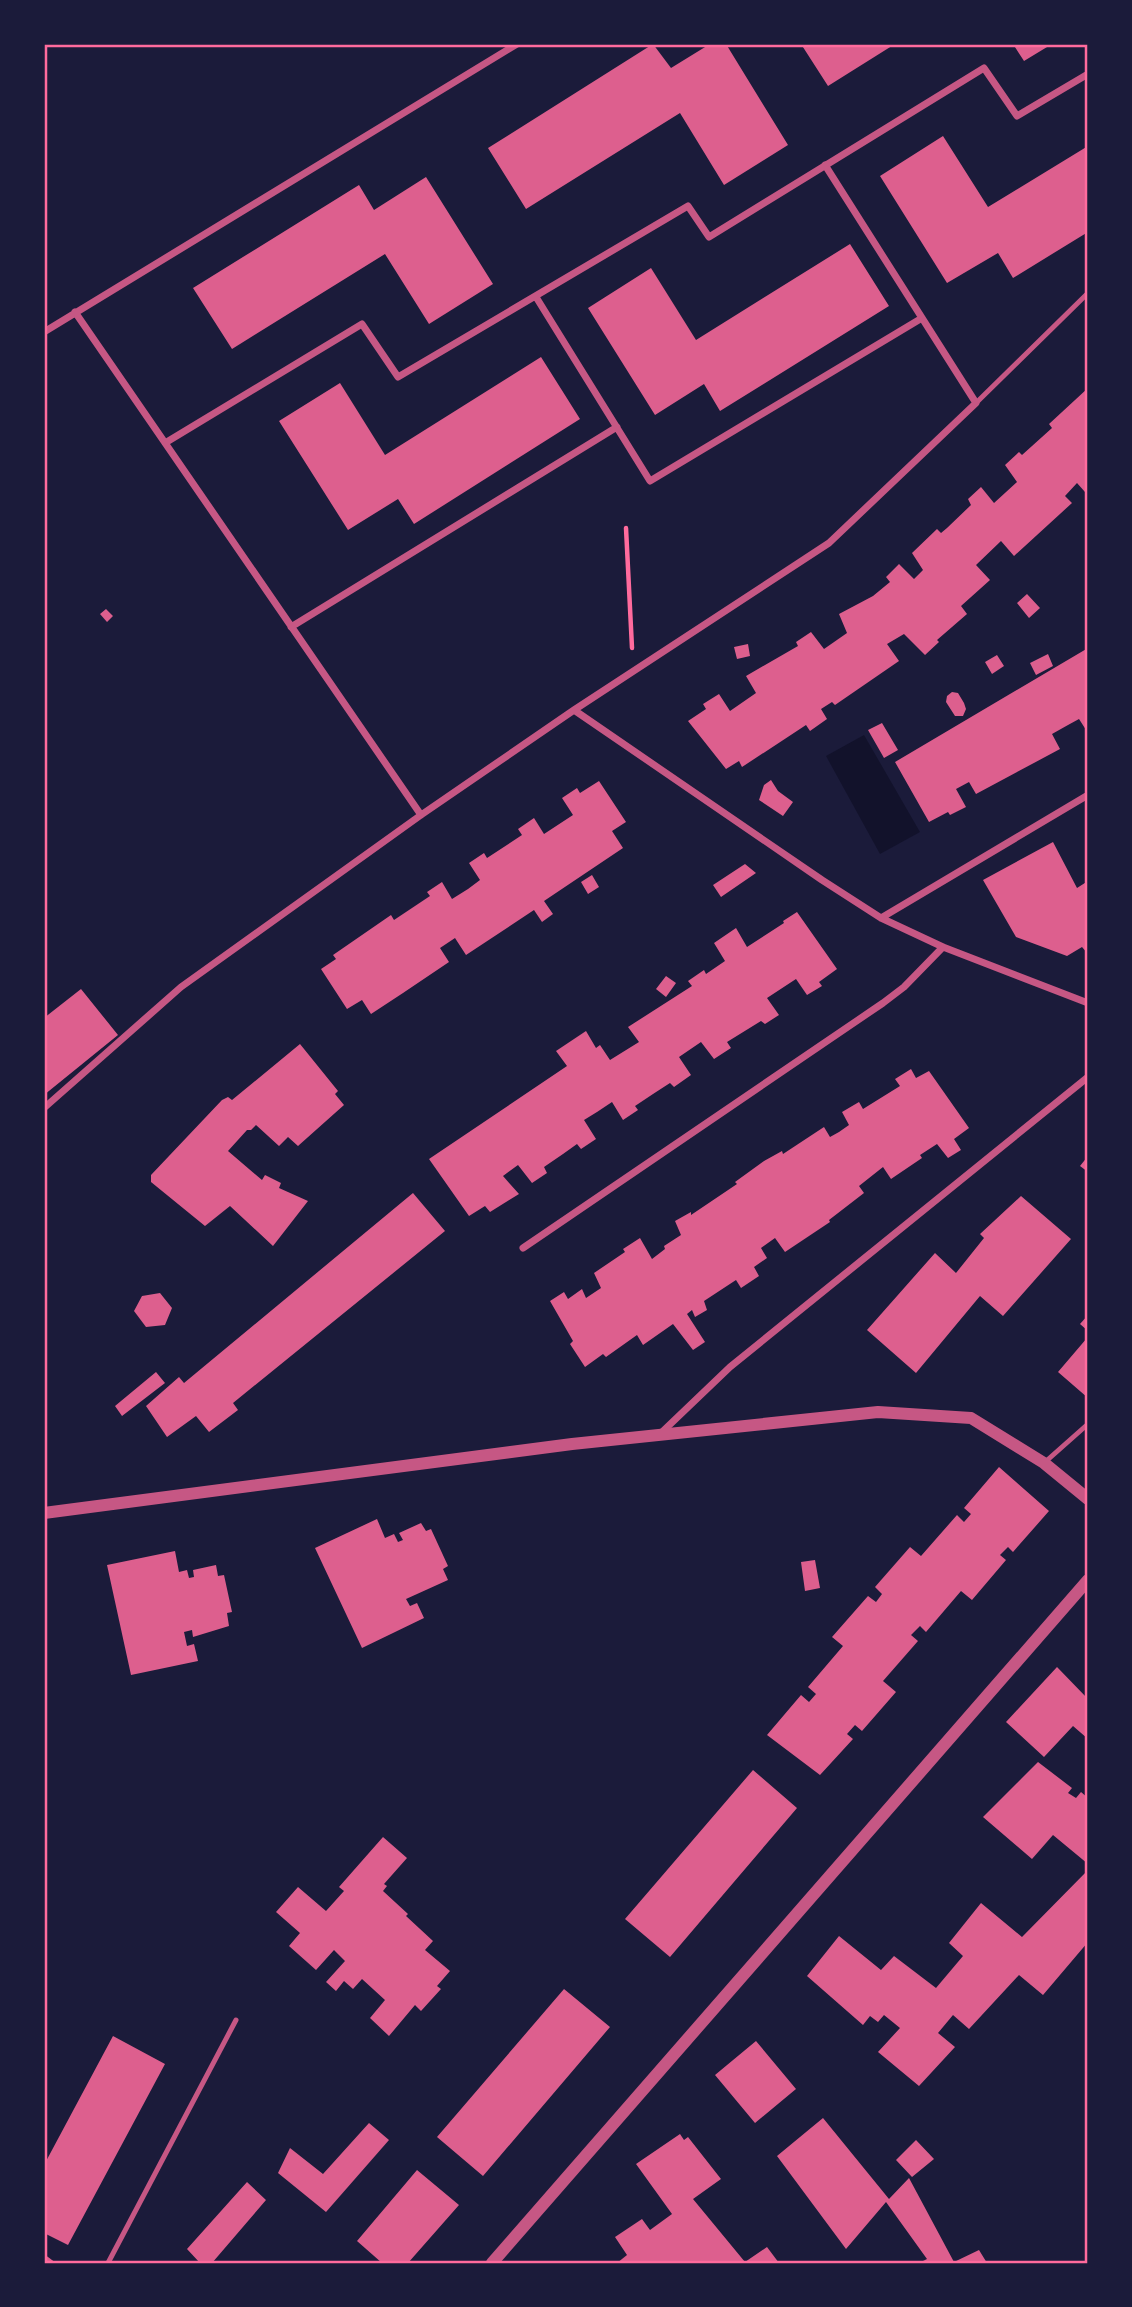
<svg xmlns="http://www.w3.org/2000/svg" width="1132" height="2307" viewBox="0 0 1132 2307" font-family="Manrope,sans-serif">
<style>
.water{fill:#12122b}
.building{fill:#dd5f8e}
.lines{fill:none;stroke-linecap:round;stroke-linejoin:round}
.path{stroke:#ff6b9d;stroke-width:4.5}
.service{stroke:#c65784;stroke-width:5}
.minor{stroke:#c65784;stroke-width:7}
.tertiary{stroke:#c65784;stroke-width:12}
.neatline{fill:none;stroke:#ff6b9d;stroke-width:2.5}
</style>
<rect width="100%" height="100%" fill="#1b1b3a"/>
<path class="water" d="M864,735L920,832L880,854L826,756Z"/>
<path class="building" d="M653,44L671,68L710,44H726L788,145L724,185L680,113L526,209L488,148Z
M801,44H895L828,86Z
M1013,44H1052L1024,61Z
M943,136L988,207L1088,146V232L1013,278L998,253L947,283L880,176Z
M426,177L493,284L429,324L385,254L232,349L193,288L359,185L374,210Z
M850,244L889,306L720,411L704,384L655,415L588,308L651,268L696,340Z
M541,357L580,419L414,524L398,499L348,530L279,421L340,383L385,455Z
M1088,388V489L1085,492L1077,483L1065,496L1072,503L1014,556L1001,541L976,565L990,580L961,606L967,614L937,640L939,642L925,655L904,634L887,644L899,661L835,705L832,702L821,709L827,719L810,731L806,725L742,767L739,761L726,769L688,721L706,709L703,704L719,694L730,711L756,693L746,676L798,646L796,642L811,632L824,649L847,633L839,614L873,596L890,582L886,577L899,564L914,579L923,570L912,553L937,529L941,533L947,528L971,505L968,499L981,487L994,503L1017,482L1005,465L1019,452L1022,455L1052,428L1049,424Z
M1027,594L1040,608L1029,618L1017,603Z
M106,609L113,616L107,622L100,614Z
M748,644L750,656L737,659L734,647Z
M1088,648V733L1079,719L1068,725L1052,734L1060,749L976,794L969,782L956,789L966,807L950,815L948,812L929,822L895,762Z
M1048,654L1053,666L1036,675L1030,663Z
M997,655L1004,666L992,674L985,662Z
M952,692L958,693L964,703L966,709L963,716H955L946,702L947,696Z
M882,723L898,750L884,758L868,730Z
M771,780L778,791L793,802L783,816L759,800L764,785Z
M599,781L626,822L612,831L623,848L544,901L553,914L542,922L534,910L466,955L455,938L440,948L449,962L403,993L371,1014L362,1000L347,1009L321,969L336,959L333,955L391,915L394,920L430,896L427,892L442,882L452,899L468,889L480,880L469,863L484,853L487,858L522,835L518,829L534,818L544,834L573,815L562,798L577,788L580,793Z
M1053,842L1077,888L1088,881V954L1082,947L1067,956L1016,937L983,880Z
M745,864L756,873L721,897L713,885Z
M592,875L599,887L588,894L581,882Z
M797,912L837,969L819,982L822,986L807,995L796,979L767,998L779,1015L765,1024L761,1021L727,1042L731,1048L714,1059L701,1042L679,1057L691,1075L674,1087L670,1083L653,1094L635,1106L638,1110L623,1120L612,1102L597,1112L584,1120L596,1139L581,1149L577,1144L563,1154L544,1167L547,1173L532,1183L518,1165L503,1176L519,1194L490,1212L485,1206L469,1216L429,1159L567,1066L556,1051L586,1031L596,1048L600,1045L610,1060L639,1042L628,1027L692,986L688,981L704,970L706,974L725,961L714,943L736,928L747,947L784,923L783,921Z
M666,976L676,983L666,997L656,989Z
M81,989L118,1035L44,1095V1018Z
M300,1044L338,1091L335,1094L344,1105L298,1146L288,1137L279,1146L256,1125L251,1130H247L228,1151L262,1180L265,1175L281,1183L279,1188L308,1201L273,1246L230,1206L205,1226L151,1182V1175L222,1100L228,1097L232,1100Z
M911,1069L916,1078L929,1071L969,1128L954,1139L961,1150L948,1158L937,1144L920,1155L922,1158L891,1179L883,1167L859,1186L864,1193L829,1220L830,1222L785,1252L775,1238L761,1248L767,1258L754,1267L759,1276L741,1288L736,1280L704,1301L707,1310L695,1317L692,1310L687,1314L705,1342L693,1350L673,1324L643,1345L637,1335L606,1357L603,1354L585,1367L570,1344L573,1341L550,1301L564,1292L568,1299L582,1289L586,1298L601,1288L594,1273L625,1252L623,1249L640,1238L652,1259L665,1249L664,1246L681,1235L675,1221L691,1212V1215L737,1184L735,1182L764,1161L782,1151L783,1154L824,1127L830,1137L839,1132L849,1125L842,1112L859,1102L863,1109L900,1086L895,1079Z
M1088,1156V1172L1080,1166Z
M413,1193L445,1231L233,1403L238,1410L209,1432L196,1416L167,1437L146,1406L179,1377L184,1383Z
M1021,1196L1071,1239L1003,1316L980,1296L916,1373L867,1330L935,1253L956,1273L984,1238L980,1234Z
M160,1293L172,1308L165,1325L146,1327L134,1311L142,1296Z
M1088,1315V1331L1080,1324Z
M1087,1338L1088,1340V1398L1058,1372Z
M156,1372L165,1383L122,1416L115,1406Z
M999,1467L1049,1511L1013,1552L1008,1547L1000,1555L1006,1560L972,1600L961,1591L926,1632L920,1626L911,1635L918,1641L883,1681L896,1692L862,1731L855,1725L847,1734L853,1739L820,1775L767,1735L801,1695L809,1702L816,1694L808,1687L843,1646L832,1637L868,1596L876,1602L882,1594L875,1587L910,1547L921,1556L957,1515L964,1522L971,1514L964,1508Z
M377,1519L385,1538L394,1534L398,1542L403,1540L399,1533L421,1523L426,1531L431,1529L448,1566L443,1569L448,1580L406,1599L410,1606L417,1603L424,1618L362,1648L315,1548Z
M175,1551L179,1572L187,1570L189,1578L194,1577L193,1570L216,1565L218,1576L224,1575L232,1612L227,1613L229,1626L193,1637L192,1630L184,1632L187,1646L194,1644L198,1661L131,1675L107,1565Z
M815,1560L820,1588L805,1591L801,1562Z
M1057,1667L1088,1699V1739L1073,1726L1044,1757L1006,1722Z
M1038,1762L1072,1788L1068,1793L1076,1798L1081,1792L1088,1798V1864L1053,1835L1032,1859L983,1817Z
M753,1770L797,1808L670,1957L625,1919Z
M383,1837L407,1858L384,1884L387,1886L383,1891L408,1914L406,1916L433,1941L425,1950L450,1971L437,1986L441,1989L421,2011L415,2005L389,2036L370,2018L385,2000L362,1979L353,1989L344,1981L336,1991L326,1982L345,1961L334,1950L316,1970L289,1946L300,1933L276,1912L298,1887L326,1911L344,1891L339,1887Z
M1088,1870V1942L1043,1995L1019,1975L969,2029L953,2015L938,2033L955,2047L919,2086L878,2052L900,2028L884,2015L878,2022L870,2016L863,2025L807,1976L839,1936L881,1970L894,1956L936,1988L963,1956L949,1943L981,1903L1022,1937Z
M564,1989L610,2027L483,2176L437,2137Z
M113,2036L165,2064L68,2245L44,2233V2165Z
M756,2041L796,2089L755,2123L715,2075Z
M823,2118L889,2199L909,2178L954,2262L979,2250L987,2263H919L927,2259L886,2202L846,2249L777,2156Z
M369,2123L389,2140L326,2212L278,2173L290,2148L323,2174Z
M680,2134L684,2140L688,2137L721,2179L693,2199L745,2262L767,2247L779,2263H617L627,2255L615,2237L642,2219L650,2230L672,2214L636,2164Z
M916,2140L934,2159L912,2177L896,2160Z
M417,2170L459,2205L408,2263H382L357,2241Z
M247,2182L266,2200L212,2263H200L187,2249Z
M44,2254L56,2263H44Z"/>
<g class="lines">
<path class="path" d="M626,528L632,648"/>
<path class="service" d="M976,403L1088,293
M1044,1463L1088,1424
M108,2263L236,2020"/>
<path class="minor" d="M536,297L650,481L922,318
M75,312L421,815
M44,332L517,44
M165,443L362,324L398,377L688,206L709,237L984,68L1017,116L1088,74
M291,627L617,427
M574,710L822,880L881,918L943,947L1088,1003
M881,918L1088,795
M44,1108L181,987L421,815L574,710L829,543L976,403L825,165
M523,1248L883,1003L904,987L943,947
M661,1433L730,1367L1088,1077"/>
<path class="tertiary" d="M44,1513L572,1444L878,1412L971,1418L1044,1463L1088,1499
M492,2263L1088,1580"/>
</g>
<rect width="1132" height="2307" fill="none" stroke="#1b1b3a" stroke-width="91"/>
<rect x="46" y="46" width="1040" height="2216" class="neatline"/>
</svg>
